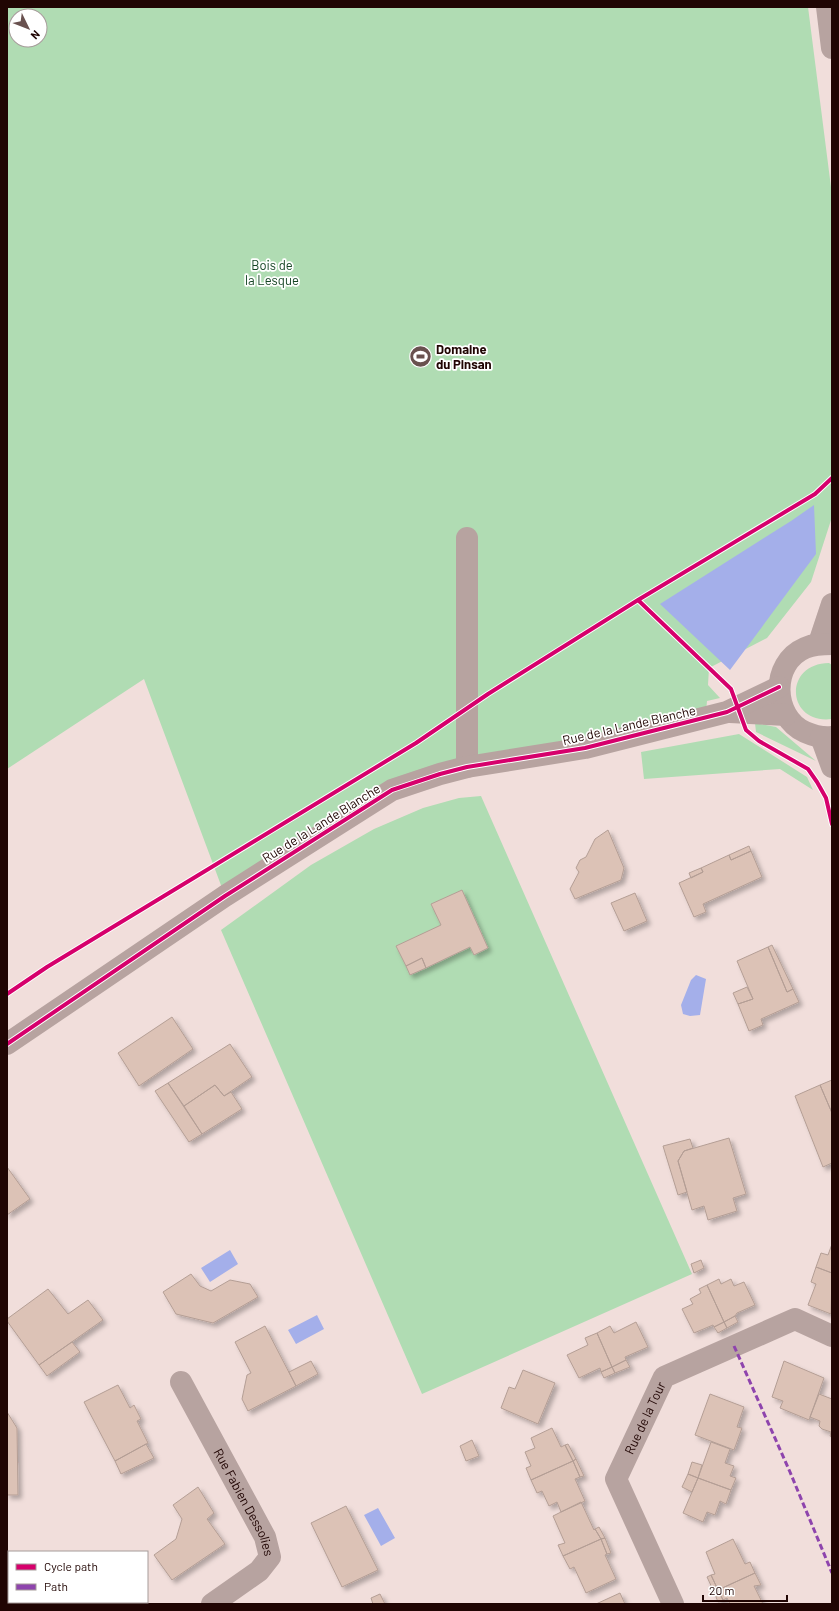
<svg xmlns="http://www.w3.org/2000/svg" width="839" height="1611" viewBox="0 0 839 1611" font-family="Barlow,sans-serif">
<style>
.green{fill:#b0dcb3;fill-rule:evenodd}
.water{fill:#a4afea}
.building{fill:#dcc2b6;stroke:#b49e95;filter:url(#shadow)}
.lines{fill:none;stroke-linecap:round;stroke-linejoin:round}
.minor{stroke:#b7a3a0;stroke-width:22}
.quiet{stroke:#8e44ad;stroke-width:3;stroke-dasharray:6 3;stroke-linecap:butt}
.cycleway-casing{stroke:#fff;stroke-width:6}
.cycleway{stroke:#d6006c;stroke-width:4}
.labels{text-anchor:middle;stroke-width:3.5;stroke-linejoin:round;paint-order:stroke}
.park-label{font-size:13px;fill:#144423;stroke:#fff}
.poi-label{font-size:13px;font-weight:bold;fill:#200503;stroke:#fff;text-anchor:start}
.street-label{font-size:13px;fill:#200503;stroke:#fff}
</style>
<defs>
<filter id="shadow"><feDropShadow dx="3.5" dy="3.5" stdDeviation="2" flood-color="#0004"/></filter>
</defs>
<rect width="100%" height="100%" fill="#f1dedb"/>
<path class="green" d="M7,7H808L832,195V517L811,582L767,638L709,668L708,685L720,698L707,701L705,722L392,790L225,896L144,679L7,769ZM16,16H40V40H16Z
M829,663L832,665V719C787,725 782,664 829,663Z
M755,723L776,727L816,761L756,732Z
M739,734L807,777L813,790L780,769L644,779L641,752Z
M481,796L692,1274L422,1394L221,930L311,865L374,829L423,808L459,798Z"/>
<path class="water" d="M814,505L816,554L730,670L660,604L791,521Z
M696,975L706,979L700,1015L690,1016L683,1014L681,1005L691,980Z
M230,1250L238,1264L210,1282L201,1268Z
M317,1315L324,1329L296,1344L288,1330Z
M378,1508L395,1538L381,1546L364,1515Z"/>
<path class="building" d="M608,830L624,868L621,880L575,899L570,889L579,872L576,868L580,860L586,857L595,839Z
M749,846L751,851L731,860L729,855Z
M751,851L762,877L703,904L706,912L694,917L679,883L703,872L701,868L729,855L731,860Z
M701,868L703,872L691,878L689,873Z
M462,890L488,948L474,955L470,947L426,968L422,958L406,966L396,946L441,925L431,904Z
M635,893L647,921L624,931L611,903Z
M772,945L793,989L787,992L768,947Z
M768,947L787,992L793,989L799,1002L761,1019L763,1025L749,1031L738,1004L753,999L737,961Z
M422,958L426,968L410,975L406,966Z
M747,987L753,999L738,1004L733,993Z
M172,1017L193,1049L139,1086L118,1053Z
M230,1044L252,1077L224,1096L215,1085L184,1106L168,1083Z
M832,1080V1113L820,1085Z
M168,1083L202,1134L189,1142L155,1091Z
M215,1085L224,1096L231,1092L242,1109L202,1134L184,1106Z
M820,1085L832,1113V1163L823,1167L795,1096Z
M729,1138L746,1194L733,1198L737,1211L708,1220L704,1206L692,1210L678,1161L684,1151Z
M690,1139L693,1148L684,1151L678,1161L687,1192L678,1195L663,1146Z
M7,1167L30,1199L7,1215Z
M832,1244V1273L816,1267L821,1253L828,1255Z
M701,1260L704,1268L694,1273L691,1264Z
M816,1267L832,1273L831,1314L808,1305L816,1284L811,1282Z
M191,1274L200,1286L211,1291L230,1280L250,1284L258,1297L213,1323L176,1314L163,1292Z
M719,1279L721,1284L731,1279L734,1286L744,1282L755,1305L737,1313L735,1316L724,1322L707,1285Z
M707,1285L724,1322L714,1327L713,1325L694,1333L682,1309L693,1304L690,1299L701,1293L699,1289Z
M48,1289L68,1314L88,1300L103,1320L39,1365L7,1321V1319Z
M735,1316L738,1322L727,1328L724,1322Z
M636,1322L648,1347L625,1357L626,1360L612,1367L597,1333L610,1326L614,1333Z
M724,1322L727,1328L718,1333L714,1327Z
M265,1326L296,1386L248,1411L242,1399L247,1375L251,1373L235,1342Z
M597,1333L612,1367L601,1372L600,1368L579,1378L567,1355L588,1345L585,1338Z
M72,1342L80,1352L47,1376L39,1365Z
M626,1360L630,1367L615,1373L612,1367Z
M311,1361L318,1374L296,1386L289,1372Z
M784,1361L824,1378L809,1420L780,1408L783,1401L772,1397Z
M612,1367L615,1373L604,1378L601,1372Z
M523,1370L555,1383L538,1424L501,1408L509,1387L515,1389Z
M118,1385L130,1408L134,1405L141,1419L137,1421L148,1443L115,1461L84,1402Z
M710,1394L744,1407L737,1427L742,1428L734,1450L695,1435Z
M819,1394L832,1399V1437L830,1436L831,1432L822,1429L819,1426L820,1421L810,1417Z
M7,1412L17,1428L18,1495H7Z
M552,1428L561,1447L565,1445L573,1461L531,1480L526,1468L531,1466L525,1452L535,1448L531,1438Z
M472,1440L479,1456L466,1461L460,1446Z
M711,1442L730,1449L725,1463L734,1466L730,1476L736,1478L731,1490L698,1478Z
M146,1444L154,1458L121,1474L115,1461Z
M568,1444L576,1459L573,1461L565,1445Z
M576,1459L584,1476L580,1477L573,1461Z
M573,1461L580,1477L575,1479L585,1501L561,1512L557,1502L549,1506L542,1491L537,1493L531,1480Z
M692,1462L702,1465L698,1478L688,1474Z
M688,1474L698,1478L692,1492L682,1487Z
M698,1478L731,1490L726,1504L720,1501L715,1515L707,1512L703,1522L683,1513Z
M198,1487L214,1513L207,1519L225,1544L172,1580L154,1555L176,1539L182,1519L173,1505Z
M581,1502L594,1530L595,1529L601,1539L563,1556L558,1545L565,1543L553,1516Z
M346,1506L378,1570L342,1587L311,1523Z
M599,1527L605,1538L601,1539L595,1529Z
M605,1538L611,1553L607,1554L601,1539Z
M601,1539L607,1554L605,1555L616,1579L586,1593L574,1567L570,1569L563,1556Z
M733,1539L745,1564L750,1562L755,1573L718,1590L711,1575L715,1574L706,1552Z
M755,1573L761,1585L754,1586L763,1604H730L727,1598L723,1600L718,1590Z
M711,1575L718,1590L714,1592L707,1577Z
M718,1590L723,1600L718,1602L714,1592Z
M620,1593L625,1604H596Z
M380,1594L385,1604H373L371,1598Z
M75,1602H120L117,1604H76Z"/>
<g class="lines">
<g class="minor">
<path d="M827,7L832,48"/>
<path d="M819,643L832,604"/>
<path d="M832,644C822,644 814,644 805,648C770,663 772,717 805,732C814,736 823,738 832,737"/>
<path d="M730,712L786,715"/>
<path d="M821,737L832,767"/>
<path d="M467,767V538"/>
<path d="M7,1044L225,896L392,790L440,774L467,767L585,748L727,712L779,687"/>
<path id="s1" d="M181,1382L265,1537L270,1557L259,1571L212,1604"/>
<path id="s2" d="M673,1604L616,1479L664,1377L795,1319L832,1336"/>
</g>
<path class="quiet" d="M734,1346L790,1472L832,1573"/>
<defs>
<path id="cycleway" d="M638,600L731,689L746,730L759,741L808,769L817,782L826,798L832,824
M7,994L47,967L416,743L488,694L638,600L815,494L832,478
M7,1044L225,896L392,790L440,774L467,767L585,748L727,712L779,687"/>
</defs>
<use href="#cycleway" class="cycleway-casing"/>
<use href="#cycleway" class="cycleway"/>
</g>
<defs>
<symbol id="stadium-disc" viewBox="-11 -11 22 22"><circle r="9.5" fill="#69514f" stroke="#fff"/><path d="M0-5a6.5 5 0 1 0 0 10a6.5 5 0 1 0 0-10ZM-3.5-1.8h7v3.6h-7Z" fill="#fff"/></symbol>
</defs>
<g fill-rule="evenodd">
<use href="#stadium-disc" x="408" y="344" width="25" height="25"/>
</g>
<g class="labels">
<g class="park-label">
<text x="272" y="270">Bois de<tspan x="272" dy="15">la Lesque</tspan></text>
</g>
<g class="poi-label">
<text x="436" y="354">Domaine<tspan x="436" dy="15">du Pinsan</tspan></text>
</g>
<g class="street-label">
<text transform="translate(629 725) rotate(-13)" y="5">Rue de la Lande Blanche</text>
<text transform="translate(321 823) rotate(-32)" y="5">Rue de la Lande Blanche</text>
<text dy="5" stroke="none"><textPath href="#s2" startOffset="205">Rue de la Tour</textPath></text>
<text dy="5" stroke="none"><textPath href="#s1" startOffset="136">Rue Fabien Dessolies</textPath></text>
</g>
</g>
<rect width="839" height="1611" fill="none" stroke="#200503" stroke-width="16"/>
<rect x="8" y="1551" width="140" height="52" fill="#ffffff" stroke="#a69b9a"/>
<rect x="16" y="1564" width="20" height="6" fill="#d6006c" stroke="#a69b9a"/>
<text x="44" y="1571" font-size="12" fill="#200503">Cycle path</text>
<rect x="16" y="1584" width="20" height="6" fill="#8e44ad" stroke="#a69b9a"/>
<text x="44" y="1591" font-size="12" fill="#200503">Path</text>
<g transform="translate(28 28) rotate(133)"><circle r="19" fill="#ffffff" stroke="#a69b9a"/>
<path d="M0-3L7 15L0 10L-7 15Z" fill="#69514f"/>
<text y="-6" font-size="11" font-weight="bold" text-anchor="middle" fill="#200503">N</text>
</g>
<path d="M703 1595v6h84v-6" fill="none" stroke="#200503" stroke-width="2"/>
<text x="709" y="1595" font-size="12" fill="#200503" stroke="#ffffff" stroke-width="3" paint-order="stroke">20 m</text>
</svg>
